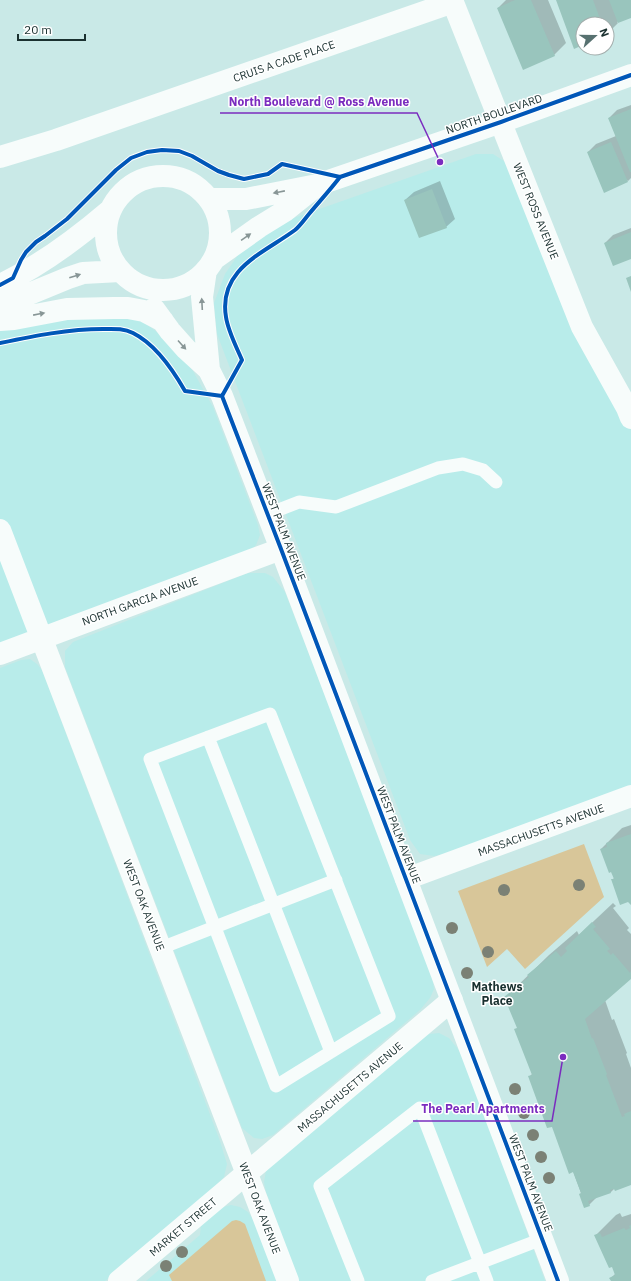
<svg xmlns="http://www.w3.org/2000/svg" width="631" height="1281" viewBox="0 0 631 1281" font-family="'IBM Plex Sans',sans-serif">
<style>
.built{fill:#b8ecea}
.green{fill:#d8c699}
.shadow{fill:#0003}
.building{fill:#99c5bd}
.lines{fill:none;stroke-linecap:round;stroke-linejoin:round}
.lane{stroke:#f7fcfb;stroke-width:13}
.street{stroke:#f7fcfb;stroke-width:22}
.secondary{stroke:#f7fcfb;stroke-width:22}
.cycleway-casing{stroke:#fff;stroke-width:6}
.cycleway{stroke:#0057b8;stroke-width:4}
.tree{fill:#7b8175}
.oneway{fill:#889696}
.labels{text-anchor:middle;stroke-width:3;stroke-linejoin:round;paint-order:stroke}
.street-label{font-size:11px;fill:#1a3130;stroke:#fff}
.neighbourhood-label{font-size:12px;font-weight:bold;fill:#1a3130;stroke:#fff}
.leader{fill:none;stroke:#7b2cbf;stroke-width:1.5}
.callout-dot{fill:#7b2cbf;stroke:#fff;stroke-width:1.5}
.callout-label{font-size:12px;text-anchor:middle;font-weight:bold;fill:#7b2cbf;stroke:#fff;stroke-width:3;stroke-linejoin:round;paint-order:stroke}
</style>
<rect width="100%" height="100%" fill="#c9e9e7"/>
<path class="built" d="M476,154H493L507,163L621,404L631,430V786L449,853L434,856L420,854L410,840L217,334L214,303L225,274L240,252L288,220Z
M66,316L137,317L170,342L193,371L213,407L258,525L260,535L256,545L249,552L0,645V330Z
M248,573H265L273,577L285,592L432,975L434,989L430,998L420,1010L273,1135L262,1139L254,1138L242,1128L65,667V651L73,642Z
M30,659L37,664L42,670L220,1141L227,1164L224,1177L212,1189L105,1281H0V668L21,660Z
M439,1033L449,1038L458,1049L463,1058L545,1281H299L266,1192L264,1182L266,1171L272,1164L418,1040L429,1034Z
M231,1205L240,1207L248,1212L256,1224L278,1281H146L200,1235L201,1224L220,1208Z"/>
<path class="green" d="M584,844L604,897L525,969L507,949L487,967L458,891Z
M236,1220L240,1221L245,1224L266,1281H172L169,1275L232,1221Z"/>
<path class="shadow" d="M506,0H548L566,43L554,55L498,8Z
M557,0H631V17L617,22L618,23L607,34V24H583V44Z
M631,105V178L628,181L588,152L596,144L616,136L609,118L617,110Z
M440,181L455,219L446,227L405,200L414,192Z
M631,228V258L605,243L613,235Z
M631,825V903L612,880L615,877L601,849L622,828Z
M613,903L616,906L613,908L629,928L627,930L631,934V977L605,1000L612,1020L614,1019L627,1053L626,1054L631,1068V1184L615,1188L611,1192L597,1197L589,1205L581,1193L573,1171L530,1076L533,1073L518,1028L506,997L549,955L577,931L579,935Z
M620,1213L622,1217L631,1214V1281H612L611,1278L616,1273L596,1235L616,1215Z"/>
<path class="building" d="M515,0H531L555,56L523,70L497,8Z
M556,0H593L602,24H583V45L574,49Z
M609,0H631V18L618,23Z
M631,109V172H630L608,118Z
M611,142L628,182L604,193L587,152Z
M432,189L447,228L419,238L404,200Z
M631,232V259L613,266L604,243Z
M631,276V292L626,278Z
M631,834V905L628,902L620,905L611,879H614L611,872L609,873L600,849L607,847L606,843Z
M592,922L596,927L593,929L610,949L607,951L611,955L613,953L630,973L631,971V979L585,1019L592,1039L593,1038L607,1074L606,1075L622,1117L625,1116L624,1114L631,1111V1185L615,1191L614,1189L610,1190L611,1193L588,1201L590,1206L584,1208L579,1194L581,1193L573,1172L569,1174L552,1127L547,1128L528,1076L532,1075L514,1029L517,1028L504,997L529,977L527,975L556,951L561,957L567,951L565,948Z
M631,1225V1281H611L609,1278L615,1275L612,1267L609,1268L594,1235L600,1233L602,1237L624,1228L626,1230L630,1228L629,1226Z"/>
<g class="lines">
<path class="lane" d="M268,514L299,502L336,507L438,468L463,464L483,470L496,482
M270,714L389,1016L276,1086L150,759Z
M208,737L331,1052
M161,948L336,880
M358,1281L320,1186L420,1108L487,1281
M432,1281L542,1239"/>
<path class="street" d="M452,0L582,327L627,408L631,418
M0,157L56,140L453,2
M0,530L288,1281
M0,654L281,549
M406,879L631,796
M119,1281L452,1000"/>
<path class="secondary" d="M106 233a57 57 0 1 1 114 0a57 57 0 1 1-114 0Z
M209,199H246L317,185L501,122L631,75
M214,259L259,227L285,211L315,187
M206,270L202,297L209,370L222,396L281,549L558,1281
M0,285C40,266 75,240 109,211
M0,306L68,278L83,273L120,271
M154,309L170,331L186,349L209,370
M0,320L14,319L67,309L114,308H128L144,311L163,321"/>
<defs>
<path id="cycleway" d="M340,177L501,122L631,75
M0,285L13,278L21,260L26,252L36,242L45,236L67,219L116,170L131,158L147,152L162,150L179,151L192,156L218,171L229,175L244,179L268,174L282,164L340,177
M0,343C34,336 68,329 103,329C113,329 123,328 133,333C155,344 173,370 185,391L222,396
M222,396L281,549L558,1281
M222,396L242,360C236,346 228,331 226,317C218,269 264,253 295,230C300,226 304,220 309,214C319,202 330,190 340,177"/>
</defs>
<use href="#cycleway" class="cycleway-casing"/>
<use href="#cycleway" class="cycleway"/>
</g>
<g class="tree">
<circle cx="579" cy="885" r="6"/>
<circle cx="504" cy="890" r="6"/>
<circle cx="452" cy="928" r="6"/>
<circle cx="488" cy="952" r="6"/>
<circle cx="467" cy="973" r="6"/>
<circle cx="515" cy="1089" r="6"/>
<circle cx="524" cy="1113" r="6"/>
<circle cx="533" cy="1135" r="6"/>
<circle cx="541" cy="1157" r="6"/>
<circle cx="549" cy="1178" r="6"/>
<circle cx="182" cy="1252" r="6"/>
<circle cx="166" cy="1266" r="6"/>
</g>
<defs><path id="oneway-solid" d="M-6-.8H1V-3.2L6.5 0L1 3.2V.8H-6Z"/></defs>
<g class="oneway">
<use href="#oneway-solid" transform="translate(279 192) rotate(169)"/>
<use href="#oneway-solid" transform="translate(246 237) rotate(-35)"/>
<use href="#oneway-solid" transform="translate(75 276) rotate(-18)"/>
<use href="#oneway-solid" transform="translate(202 304) rotate(-93)"/>
<use href="#oneway-solid" transform="translate(39 314) rotate(-11)"/>
<use href="#oneway-solid" transform="translate(182 345) rotate(48)"/>
</g>
<g class="labels">
<g class="street-label">
<text transform="translate(284 61) rotate(-19)" y="4">CRUIS A CADE PLACE</text>
<text transform="translate(494 114) rotate(-19)" y="4">NORTH BOULEVARD</text>
<text transform="translate(536 211) rotate(68)" y="4">WEST ROSS AVENUE</text>
<text transform="translate(284 532) rotate(69)" y="4">WEST PALM AVENUE</text>
<text transform="translate(140 601) rotate(-20)" y="4">NORTH GARCIA AVENUE</text>
<text transform="translate(541 830) rotate(-20)" y="4">MASSACHUSETTS AVENUE</text>
<text transform="translate(399 835) rotate(69)" y="4">WEST PALM AVENUE</text>
<text transform="translate(144 905) rotate(69)" y="4">WEST OAK AVENUE</text>
<text transform="translate(350 1087) rotate(-40)" y="4">MASSACHUSETTS AVENUE</text>
<text transform="translate(531 1183) rotate(69)" y="4">WEST PALM AVENUE</text>
<text transform="translate(260 1208) rotate(69)" y="4">WEST OAK AVENUE</text>
<text transform="translate(183 1227) rotate(-40)" y="4">MARKET STREET</text>
</g>
<g class="neighbourhood-label">
<text x="497" y="991">Mathews<tspan x="497" dy="14">Place</tspan></text>
</g>
</g>
<path class="leader" d="M440 162L417 113H220M563 1057L552 1121H413"/>
<g class="callout-dot">
<circle cx="440" cy="162" r="4"/>
<circle cx="563" cy="1057" r="4"/>
</g>
<g class="callout-label">
<text x="319" y="106">North Boulevard @ Ross Avenue</text>
<text x="483" y="1113">The Pearl Apartments</text>
</g>
<g transform="translate(595 36) rotate(69)"><circle r="19" fill="#ffffff" stroke="#a3adac"/>
<path d="M0-3L7 15L0 10L-7 15Z" fill="#577170"/>
<text y="-6" font-size="11" font-weight="bold" text-anchor="middle" fill="#1a3130">N</text>
</g>
<path d="M18 34v6h67v-6" fill="none" stroke="#1a3130" stroke-width="2"/>
<text x="24" y="34" font-size="12" fill="#1a3130" stroke="#ffffff" stroke-width="3" paint-order="stroke">20 m</text>
</svg>
